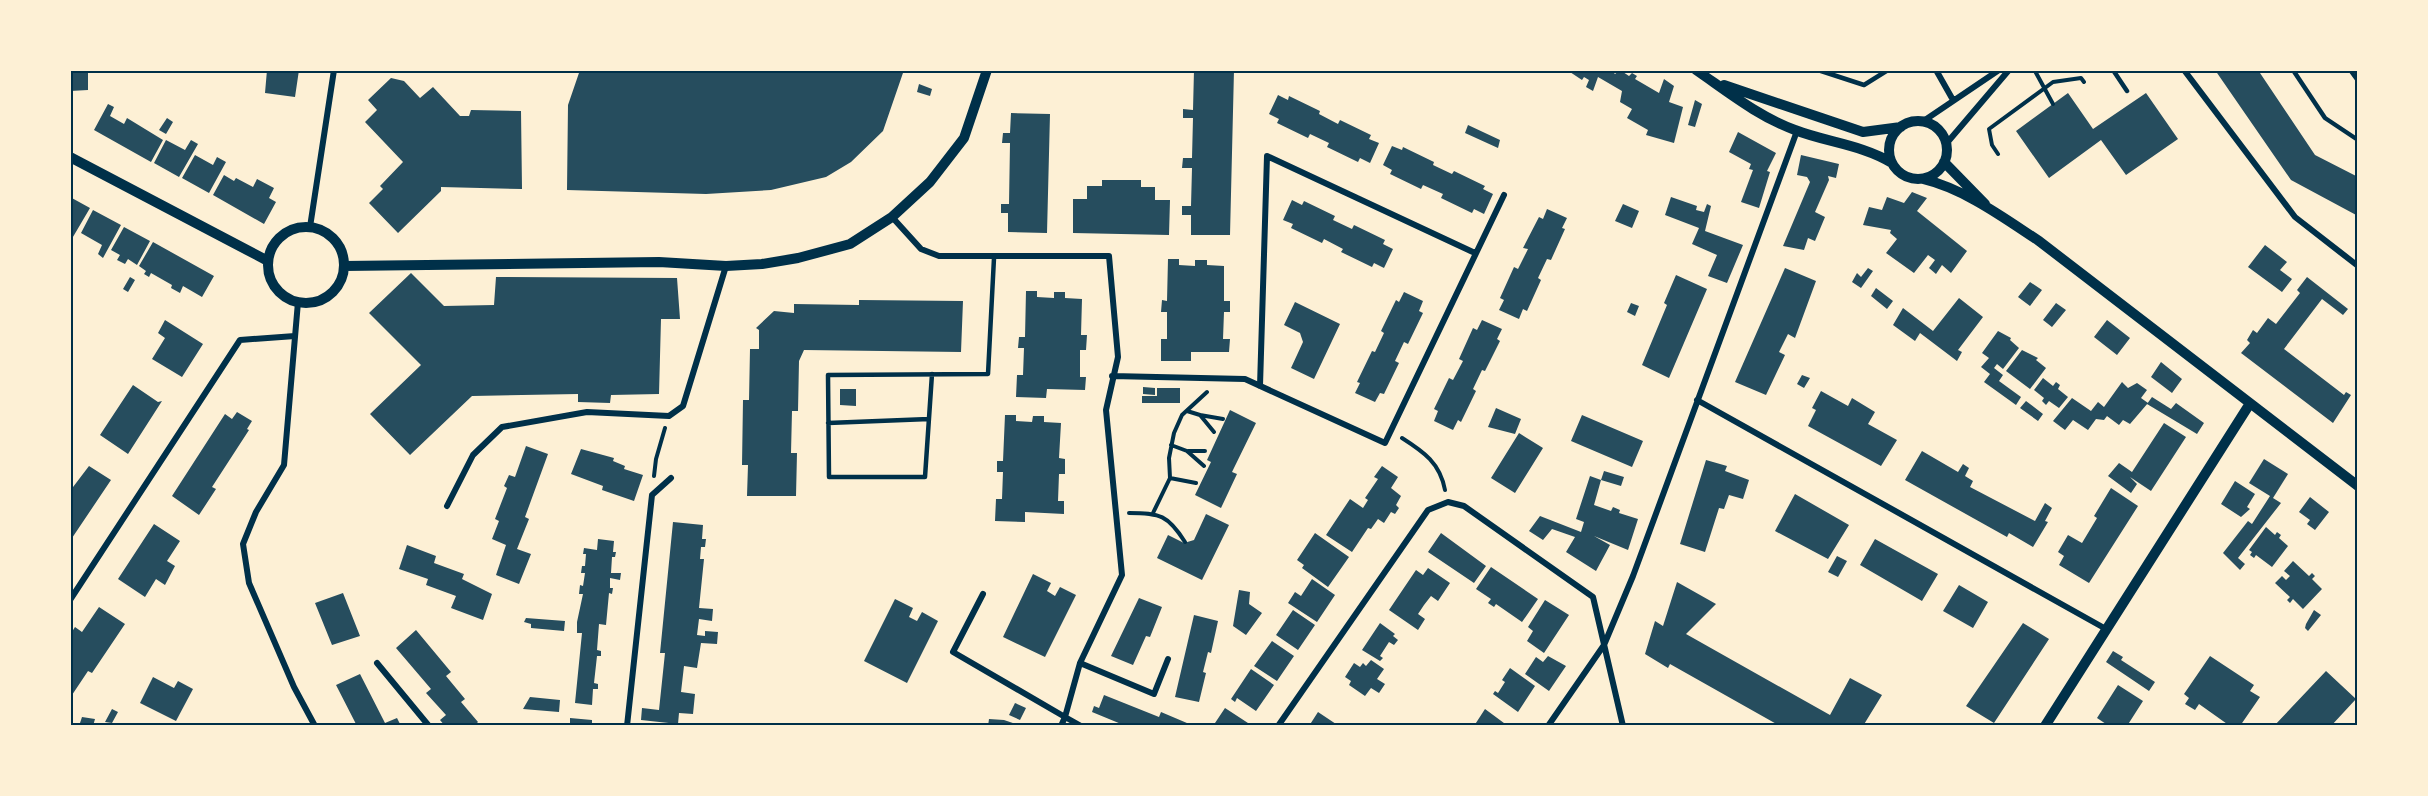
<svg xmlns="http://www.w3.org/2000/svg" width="2428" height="796" viewBox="0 0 2428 796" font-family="Spectral,serif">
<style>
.building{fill:#264d5e}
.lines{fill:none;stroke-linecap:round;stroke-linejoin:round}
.path{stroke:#003049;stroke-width:4}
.service{stroke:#003049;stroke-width:4.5}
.minor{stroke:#003049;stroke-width:6}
.tertiary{stroke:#003049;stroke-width:10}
.neatline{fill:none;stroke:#003049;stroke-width:2}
</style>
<rect width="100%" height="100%" fill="#fdf0d5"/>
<path class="building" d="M70,70H88V90L70,91Z
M267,70H299L295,97L265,93Z
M580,70H904L883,131L851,162L826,177L771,190L706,194L567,190L568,105Z
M1194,70H1234L1230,235H1191V215H1182V206H1191L1192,168H1182L1183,158H1192L1193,118H1183V109L1193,110Z
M1567,70H1611L1615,74L1620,70L1629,76L1632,73L1637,76L1635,79L1659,93L1664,79L1674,86L1669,102L1683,107L1674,143L1646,135L1648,130L1627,118L1632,109L1620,102L1622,91L1598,77L1593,91L1586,87L1589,80L1584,77L1582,80Z
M2215,70H2258L2315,155L2358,177V216L2291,180Z
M391,78L404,81L420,98L433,87L460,116H469L471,110L521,111L522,189L441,187V191L398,233L369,203L383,189L380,186L403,162L365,122L377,110L368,100Z
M919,84L932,89L930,96L917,92Z
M2068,93L2093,129L2146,93L2178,139L2126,175L2101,140L2049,178L2016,131Z
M1278,95L1288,100L1289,96L1320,111L1319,114L1338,124L1340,120L1371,135L1369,139L1379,143L1370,163L1360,158L1358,162L1327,147L1329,143L1310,134L1308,138L1277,123L1279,119L1269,114Z
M1695,100L1702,104L1695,127L1688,125Z
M108,104L114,107L110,116L124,124L127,118L163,140L151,162L94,130Z
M1011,113L1050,114L1047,233L1008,232V213H1001V204H1009L1010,143H1002L1003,133H1010Z
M167,118L173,122L166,134L159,130Z
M1468,125L1500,140L1498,148L1465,133Z
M1738,132L1776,153L1767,171L1770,172L1759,208L1741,202L1753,170L1749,169L1751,164L1729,152Z
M166,140L185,150L191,140L198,144L179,177L154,163Z
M1392,146L1402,150L1403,147L1434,162L1433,165L1452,174L1454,171L1485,186L1483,189L1493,194L1484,214L1474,209L1472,213L1441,198L1443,194L1423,185L1421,189L1390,174L1392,170L1383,165Z
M195,155L213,165L217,157L226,162L209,193L182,178Z
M1801,155L1839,164L1836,178L1828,176L1829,180L1815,212L1825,217L1815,241L1808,238L1804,250L1783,246L1810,182L1807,177L1797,175Z
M224,175L234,181L236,178L253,187L257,179L274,188L269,198L276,202L264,224L213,195Z
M1102,180H1141V187H1155V200H1170L1169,235L1073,233V199H1087V186H1102Z
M1912,192L1927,198L1917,211L1967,251L1951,273L1942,265L1936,274L1929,268L1935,260L1928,255L1914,273L1886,253L1897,239L1890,233L1891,230L1863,225L1869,207L1882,210L1887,197L1904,203Z
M70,197L90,208L70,242Z
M1671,197L1697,206L1696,210L1704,212L1707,204L1711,206L1705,231L1743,245L1727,283L1708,276L1717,255L1692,244L1699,228L1665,215Z
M1292,200L1302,205L1304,201L1335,216L1333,220L1352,229L1354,225L1385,240L1383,244L1393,249L1384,268L1374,263L1372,267L1341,252L1343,249L1324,239L1322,243L1291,228L1293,224L1283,220Z
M1623,204L1639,211L1632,228L1615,221Z
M1547,209L1567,218L1562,228L1565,229L1551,260L1547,259L1538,278L1541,280L1527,311L1523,309L1519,319L1499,310L1504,300L1500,298L1514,267L1518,269L1528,249L1523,248L1539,217L1543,219Z
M93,210L121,225L103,258L98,254L102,245L81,233Z
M124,227L150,241L137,265L128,259L125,264L117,260L120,255L111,250Z
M153,242L214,276L202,297L183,286L180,293L171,288L172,285L151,273L149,277L144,274L146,271L139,266Z
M2265,245L2287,262L2280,270L2292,279L2282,292L2248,267Z
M1168,259H1179V265L1195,266V260H1207V265L1224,266V301H1230V312H1224L1223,339H1230L1229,352H1191V361H1161V339H1167V312H1161L1162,300L1167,301Z
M1785,268L1816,281L1795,338L1788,334L1779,352L1785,355L1766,395L1735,382Z
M1868,268L1873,271L1861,288L1852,282L1857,273L1861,277Z
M411,273L444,306L494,305L496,277L677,278L680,319H661L659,394L611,395L610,403L578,402V394L472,396L410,455L370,414L421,365L369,313Z
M1676,275L1707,289L1669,378L1642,365L1667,305L1664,303Z
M130,277L135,280L128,292L123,289Z
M2307,277L2348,309L2343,315L2322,299L2284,349L2344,395L2346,392L2351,395L2333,423L2241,353L2250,343L2247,340L2253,330L2257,333L2268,318L2276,324L2300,293L2297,290Z
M2030,282L2042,290L2030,306L2018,297Z
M1876,288L1893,301L1887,309L1871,296Z
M1026,291H1037V297L1054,298V292H1065V298L1082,299L1081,335H1087L1086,350H1080V377H1086L1085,390L1047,389L1046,398L1016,397L1017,375H1023L1024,348H1018L1019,337H1025Z
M1404,292L1423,301L1419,311L1423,313L1408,344L1404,342L1395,361L1399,363L1384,394L1380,393L1375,402L1355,393L1360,383L1357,382L1372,351L1375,352L1384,333L1381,331L1396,300L1399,302Z
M1959,298L1983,317L1958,350L1962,352L1957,361L1920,333L1915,341L1893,325L1903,308L1933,331Z
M859,300L963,301L961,352L804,350L799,361L798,411H792L791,453H797L796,496H747L748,465H742L743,400H749L750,349H759V330L756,328L774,311L794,313V304L859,305Z
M1295,302L1340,324L1314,379L1291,368L1303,342L1300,333L1284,325Z
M1631,303L1639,306L1635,316L1627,312Z
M2056,303L2066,310L2052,327L2043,320Z
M165,320L203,344L182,377L152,359L165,338L158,333Z
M1482,320L1502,329L1497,339L1500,341L1485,371L1482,370L1473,389L1476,391L1461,422L1458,420L1453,430L1434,421L1438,411L1434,409L1449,378L1453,380L1463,361L1459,359L1473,328L1477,330Z
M2107,320L2130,338L2117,355L2094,337Z
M1998,331L2011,338L2010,340L2019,348L2003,369L1997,364L1994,368L2003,375L1999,381L2021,397L2016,405L1984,382L1990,374L1981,367L1989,358L1982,353Z
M2022,350L2038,358L2036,360L2046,368L2030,389L2006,371Z
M2161,362L2182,379L2172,393L2151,377Z
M1802,375L1810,378L1804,388L1797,384Z
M2043,378L2053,386L2056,382L2060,385L2058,389L2068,397L2059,408L2049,401L2046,405L2042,401L2044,398L2034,390Z
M2122,382L2128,388L2137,383L2147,390L2141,398L2148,403L2130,424L2123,420L2119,425L2107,416L2104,420L2096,419L2088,430L2073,420L2065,430L2053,421L2072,398L2091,411L2098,402L2104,407Z
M133,385L158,402L162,401L128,454L100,435Z
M1143,387L1155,388V395L1143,394Z
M1157,388H1180V403H1142V396H1157Z
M840,389H856V406L840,405Z
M1821,391L1848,406L1852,398L1875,412L1868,424L1897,440L1881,466L1808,426L1816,410L1812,408Z
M2152,397L2171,409L2176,403L2204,423L2197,434L2147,404Z
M2026,401L2043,414L2038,421L2020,408Z
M1496,408L1521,419L1515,434L1488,427Z
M1230,410L1256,423L1232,472L1237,474L1221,508L1195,495L1211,462L1207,460Z
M237,412L252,421L247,429L249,430L212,487L216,489L199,515L172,496L225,414L232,419Z
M1005,415H1016V421L1032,422L1033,416H1044V422L1061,423L1059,458L1065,459V474H1059L1058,501H1064V514L1025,512V522L995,521L996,499H1002L1003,472H997V461H1003Z
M1582,415L1643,441L1632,467L1571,441Z
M2164,423L2186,437L2151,491L2130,477L2137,484L2131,493L2108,476L2119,463L2132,472Z
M1519,433L1543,448L1515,493L1491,478Z
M526,446L548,454L525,517L529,519L517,549L531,554L519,584L496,575L506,545L492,539L499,521L495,519L507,488L504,486L509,475L515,477Z
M581,449L614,458L613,461L625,466L624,469L643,475L634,501L602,490L603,486L571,474Z
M1922,451L1958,472L1963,464L1969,468L1965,476L1973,481L1970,487L2035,521L2045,503L2052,508L2045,521L2048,522L2033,547L2009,533L2007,537L1905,480Z
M2264,459L2288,474L2273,498L2281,503L2238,558L2245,564L2240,570L2223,553L2248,521L2252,524L2270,496L2249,483Z
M1706,460L1727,466L1725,471L1749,480L1743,499L1729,495L1724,509L1719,508L1705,552L1680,544Z
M89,466L111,480L70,541V491Z
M1382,466L1398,477L1391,488L1401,496L1396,505L1399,508L1395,514L1391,512L1384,523L1378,519L1371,529L1368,528L1352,552L1326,535L1350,499L1363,508L1368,500L1365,498L1378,479L1374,477Z
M1604,471L1624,477L1621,486L1601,480Z
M1590,476L1601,480L1594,505L1611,511L1613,507L1620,510L1619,513L1638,519L1628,550L1594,536L1610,545L1596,571L1566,552L1575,537L1552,529L1543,540L1529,531L1540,516L1581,532L1584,522L1576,519Z
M2235,481L2255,494L2247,507L2250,509L2241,517L2221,504Z
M2111,488L2138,506L2089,583L2059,565L2064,556L2058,552L2068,535L2082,543L2097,518L2094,516Z
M1795,494L1849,525L1828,559L1775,531Z
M2310,497L2329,512L2315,530L2307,524L2310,520L2299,512Z
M1206,514L1229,525L1202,580L1157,558L1168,535L1184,543L1194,540Z
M673,522L703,525L702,539H706L705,547H701L700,559H704L699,608L713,609L712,621L699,619L697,635L705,636V631L718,632L717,644L701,643L697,668L684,666L681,692L695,694L693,714L679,713L678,724L641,720L642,708L659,710L665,653H660Z
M154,524L180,541L167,561L175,566L165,585L156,579L145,597L118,579Z
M2266,527L2275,535L2277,532L2281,535L2279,538L2288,546L2272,567L2256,555L2254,558L2250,555L2252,552L2249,550Z
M1315,533L1349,557L1328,587L1302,568L1304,565L1297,560Z
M1441,533L1486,566L1474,583L1428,552Z
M598,539L614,541L613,552H616L615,557H612L611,573H621L620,580L610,578V588H613L612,594L609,593L606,625L599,624L597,650L601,651V656H597L594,683L598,684V689H593L592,705L575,703L582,633H577V622L583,594H579L580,585L583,586L585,573H581L582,566H585L586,554H583L584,548L597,550Z
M1875,539L1938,574L1922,601L1860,565Z
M407,545L436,556L434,563L464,574L462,579L492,594L483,620L451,608L456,596L426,585L428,579L399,569Z
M1837,556L1847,561L1838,577L1828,572Z
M2293,561L2309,576L2312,573L2315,576L2312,579L2322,589L2303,609L2293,599L2290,603L2287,600L2290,597L2275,583L2282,576L2286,580L2290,576L2284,571Z
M1491,567L1538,599L1522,622L1496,604L1494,607L1488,603L1491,599L1476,589Z
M1428,568L1450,583L1438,601L1431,596L1424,605L1418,614L1425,619L1418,630L1389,610L1416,570L1423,575Z
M1033,574L1051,583L1047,591L1055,596L1060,587L1076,595L1045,657L1003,637Z
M1312,579L1335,595L1317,622L1288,603L1295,592L1301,596Z
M1677,582L1716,604L1686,634L1830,715L1850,678L1882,695L1863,726H1780L1670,664L1668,668L1645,654L1655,621L1663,626Z
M1959,585L1988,602L1973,628L1943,611Z
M1239,590L1250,592L1249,604L1262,613L1246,635L1233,626Z
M343,593L360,636L332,645L315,603Z
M1139,598L1162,607L1150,637L1146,636L1133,665L1111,656Z
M895,599L913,608L909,617L917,621L922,612L938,621L907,683L864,661Z
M1545,600L1569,615L1544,653L1527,641L1533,631L1528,627Z
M99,607L125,624L92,673L88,671L70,698V635L75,627L82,632Z
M1293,610L1315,625L1298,650L1276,635Z
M2314,610L2321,615L2308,631L2305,628L2306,624Z
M1194,615L1218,621L1211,653L1208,652L1203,672L1206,673L1199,702L1175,697Z
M526,618L565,621L564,631L531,628V624L524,622Z
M1380,623L1395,634L1393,636L1398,640L1394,645L1389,642L1380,656L1383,658L1380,661L1362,650Z
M2023,623L2049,639L1994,723L1966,706Z
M416,630L451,672L446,676L465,699L461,702L478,722L474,726H445L440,720L446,715L426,693L431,689L396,648Z
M1272,641L1294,656L1277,681L1254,666Z
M2113,651L2123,657L2121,660L2155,682L2149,691L2106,662Z
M1548,656L1566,666L1549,691L1525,674L1536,657L1543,662Z
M2210,656L2254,685L2250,691L2260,697L2240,726H2230L2199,704L2195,710L2185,704L2189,698L2184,694Z
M1371,660L1384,669L1377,679L1385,684L1379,693L1371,688L1365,696L1349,685L1351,681L1345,677L1354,663L1360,667L1363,663L1366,666Z
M1510,668L1535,686L1518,712L1493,694L1495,691L1498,693L1505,682L1502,680Z
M1251,669L1274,685L1256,711L1237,698L1235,702L1231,699Z
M2326,671L2356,699L2331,726H2274Z
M360,674L385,723L397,718L401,726H357L336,685Z
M153,677L174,688L178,681L193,689L176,721L140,703Z
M2118,685L2143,701L2127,726H2109L2097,718Z
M1104,695L1159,717L1161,712L1194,726H1126L1092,712L1094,706L1099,708Z
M530,697L560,700L559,712L523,709Z
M1015,703L1026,708L1020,720L1009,715Z
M1225,708L1248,723L1246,726H1213Z
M112,709L118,712L112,723L105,722Z
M1485,709L1508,726H1474Z
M1318,712L1339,726H1309Z
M82,717L95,719L93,726H79Z
M570,718L592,720V726H570Z
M989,719L1004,720L1022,726H988Z"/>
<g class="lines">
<path class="path" d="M2350,70L2358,81
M2035,71L2053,104
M1998,154L1992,145L1989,129L2053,82L2081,78L2084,82
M1187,411L1200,415L1214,432
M1200,415L1223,419
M1402,438C1424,452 1440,463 1445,490
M1171,445L1187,451L1204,466
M1188,451H1205
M654,476L656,459L665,428
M1170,478L1196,483
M1129,513C1160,513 1168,515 1185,542
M1153,513L1170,478L1169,458L1174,433L1182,415L1207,392"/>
<path class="service" d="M1818,70L1864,85L1888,70
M2113,70L2127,91
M2293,70L2325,118L2358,140
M932,374L925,477H829L828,375L988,374L994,258
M828,423L929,419"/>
<path class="minor" d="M1936,70L1953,100
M2184,70L2295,217L2358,266
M1922,122L1999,70
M1946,144L2009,70
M892,217L921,249L939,256H1109L1118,357L1106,410L1122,575L1080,663L1065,717L953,652L983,594
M310,227L334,70
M298,302L284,465L256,512L243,544L249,583L294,687L315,726
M1112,376L1245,379L1385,443L1504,195
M1260,386L1267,156L1475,253
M1697,400L2106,629
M447,506L473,455L502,427L587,412L669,416L683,406L726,266
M70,600L240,340L295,336
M377,663L429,726
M1080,663L1154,694L1168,659
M627,726L652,495L671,478
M1061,726L1065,717L1081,726
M1278,726L1428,510L1448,502L1464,506L1593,597L1623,726
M1548,726L1604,645L1633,576L1797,131"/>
<path class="tertiary" d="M1696,70C1728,92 1759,117 1795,130C1826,142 1863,145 1892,163
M1724,85L1863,132L1901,127
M1889 150a29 29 0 1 1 58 0a29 29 0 1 1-58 0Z
M70,157L268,261
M1944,162L1985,204
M1923,179C1965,189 2004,218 2039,241L2358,486
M268 265a38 38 0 1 1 76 0a38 38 0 1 1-76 0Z
M344,266L659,262L726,266L762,264L798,258L850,244L892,217L930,182L964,138L987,70
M2045,726L2249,405"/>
</g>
<rect width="2428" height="796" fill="none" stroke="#fdf0d5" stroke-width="144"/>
<rect x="72" y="72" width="2284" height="652" class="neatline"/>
</svg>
